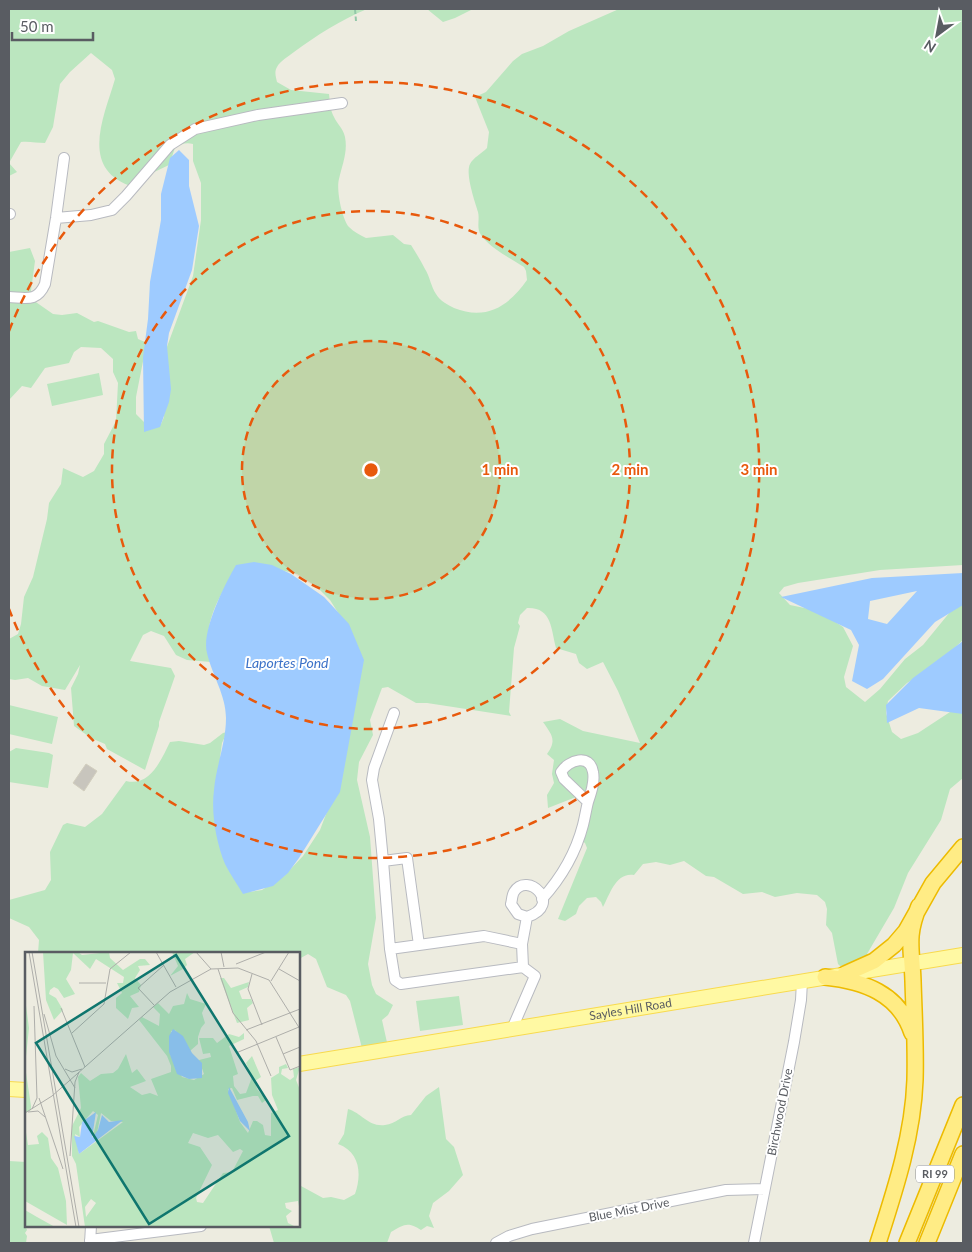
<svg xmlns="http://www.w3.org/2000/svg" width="972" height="1252" viewBox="0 0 972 1252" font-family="Lato,sans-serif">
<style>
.green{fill:#bbe6bf}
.water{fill:#9ecbff;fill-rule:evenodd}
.building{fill:#c8c5bd;stroke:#d2cebe}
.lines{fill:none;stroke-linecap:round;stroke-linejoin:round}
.minor-casing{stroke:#b8bac0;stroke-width:12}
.major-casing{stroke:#f8da4e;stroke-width:16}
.highway-casing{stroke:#edbb00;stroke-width:18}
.path{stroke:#93c8a8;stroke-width:2;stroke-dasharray:5 2.5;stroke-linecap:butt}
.minor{stroke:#fff;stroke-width:10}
.major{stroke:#fff9a3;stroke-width:14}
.highway{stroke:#ffec85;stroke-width:15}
.ring{fill:none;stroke:#e8590c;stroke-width:2.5;stroke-dasharray:9 6}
.labels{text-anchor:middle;stroke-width:4;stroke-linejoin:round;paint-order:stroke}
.shield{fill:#fff;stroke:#8b8d91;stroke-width:1}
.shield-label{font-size:11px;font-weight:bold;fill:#595c62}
.street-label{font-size:12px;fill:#595c62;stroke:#fff}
.water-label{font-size:14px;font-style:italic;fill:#3c72c8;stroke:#fff}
.inset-road{fill:none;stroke:#aeaeaa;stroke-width:1}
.view{fill:#0f766e;fill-opacity:0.15;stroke:#0f766e;stroke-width:2.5}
.inset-edge{fill:none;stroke:#595c62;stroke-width:2.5}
.centre{fill:#e8590c;stroke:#fff;stroke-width:2.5}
.ring-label{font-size:15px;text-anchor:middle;font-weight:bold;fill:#e8590c;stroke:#fff;stroke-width:4;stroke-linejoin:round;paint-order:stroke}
</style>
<rect width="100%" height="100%" fill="#edece0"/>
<path class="green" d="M9,9H367C341,20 317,35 294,52C289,56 280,61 277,67C274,72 276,77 277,82L291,90L329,94C330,102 330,110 334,117C337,124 343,128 345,137C348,152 342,165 339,179C336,189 342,219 349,227C354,232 360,235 366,238L393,235L404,244L411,245C416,253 421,261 425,269C430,277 431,287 436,294C440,301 448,305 454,308C486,321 509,306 527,280L526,271L524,267C510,258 490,248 481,235C476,227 480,220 478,212C475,202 465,174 470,164C473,158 482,153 487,148L489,132L475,97L486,92L513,61L522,54L543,46L569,31L619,9H963V565L880,570L798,583L784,587L779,593L790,605L819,611L843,627L853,646L844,677L846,687L865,702L880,689L905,659L923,645L950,612L963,600V640L935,666L907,683L888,701L886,713L892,732L901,739L918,733L950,712L963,710V778L950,789L941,820L908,873L894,908L867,954V960L840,966L838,964L832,933L826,925L827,909L825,902L817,895L797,893L775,897L762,892L743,894L714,877L706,876L684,861L670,865L656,862L643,864L634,875C616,872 610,894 603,907L601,902L596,897L587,898L579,906L576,914L565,921L558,919L587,848L585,843L577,838L586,802L576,797L548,808L547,795L554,783L552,774L554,760L547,754C557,740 552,735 543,722L560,719L583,731L640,743L618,691L603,662L587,669L579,663L576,654L556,648C551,629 552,607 527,608L520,615L518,623L520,626L514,648L509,712L511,716L427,703H416L388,687L382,688L370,720L373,735L359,762L357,780L370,837L376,918L368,964L372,985L376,994L393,1005L388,1015L382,1020L388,1047L363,1052L350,1001L346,995L327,987L316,959L308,954L299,959V953H38L39,940L29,927L9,918V900L45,890L51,880L50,852L63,825L67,823L85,827L102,814L126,781C150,787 161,760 170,742L179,741L204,745L210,743L223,733L227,732L222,743L220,758L223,808L242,888L249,892L262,890L284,876L303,856L320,830L339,780L349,630L330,600L317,587L297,574L281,570L232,577C219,596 207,619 208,643C208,649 210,656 211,662L187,660L176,655L164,636L151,631L143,635L130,661L171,668L175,676L159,722V726L145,770L107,749L105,744L91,738L74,726L71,688L78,674L80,665L65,690L42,686L28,678L15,680L9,679V639L18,634L21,624L24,597L33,577L47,519L49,503L61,484L63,468L83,477L94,471L104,454V444L116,421L118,383L113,372V359L101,348L81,347L74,352L69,363L45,368L31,388L22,386L9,400V252L30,248L35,261L30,298L53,314L62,315L77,313L94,322L98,321L129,332L136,331L138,339L145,342L147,341L136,397V414L148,426L161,424L164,417L165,394L161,363L193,276L201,220V183L193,161V144C186,142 181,144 175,148L169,165L150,174L134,187C78,170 104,117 115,79L112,70L91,53L70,72L60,84L53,127L45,143C37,143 29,141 21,142L9,163L17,172L9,176Z
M427,9H473L455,18L443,22Z
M99,373L103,395L52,406L47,384Z
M9,705L58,717L52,744L9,734Z
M16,748L49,753L53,755L48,788L9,782V752Z
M459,996L463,1025L420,1031L416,1001Z
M439,1087L446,1139L454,1147L463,1175L449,1191L433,1203L429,1216L434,1228L427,1226L421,1230C407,1221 404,1225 391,1232L387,1243H274L269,1226H299V1191L301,1186L323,1198L331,1197L344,1200L355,1194C362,1174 360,1152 338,1144L344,1134L348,1109C362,1113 368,1127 385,1125C396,1124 401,1115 411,1115L426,1096Z
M9,1161L26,1162L24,1223L27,1230L25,1233L27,1236L26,1243H9Z"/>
<path class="water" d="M179,150L189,160V186L199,226L192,270L169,333L167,346L171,389L169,402L160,427L144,432L143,357L148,319L150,282L161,220V194L170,158Z
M254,562L272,565L291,574L324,597L349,624L364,660L340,792L299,858L288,873L273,886L243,894C237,884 230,874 225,864C216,842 211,813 214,790C216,766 226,743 226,718C226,695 212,675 207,653C201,631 225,584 236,565Z
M963,573V605L935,622L883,679L867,689L852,681L859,645L851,630L781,597L872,578ZM917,591L887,624L868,619L870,601Z
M963,641V714L919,708L887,723L886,705L913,678Z"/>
<path class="building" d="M86,764L97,771L84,791L73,783Z"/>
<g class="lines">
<defs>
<path id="minor" d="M9,214H10
M56,218L91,215L112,210L126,196L170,145L195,129L258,115L342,103
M9,297C27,298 37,302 45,284L56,218L64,158
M383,861L379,819L372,780L374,768L394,713
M542,899C561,878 576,852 583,825C585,817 586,810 588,802C591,793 595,782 593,772C590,753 569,760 561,772L564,779L588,802
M390,949L383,861L407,858L419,945
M523,967L522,944L527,917L518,914L511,904C512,901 512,895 514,892C527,870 564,905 527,917
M512,1029L535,976L523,967L401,984L395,980L390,949L484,936L522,944
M90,1240L201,1226
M90,1243L91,1226
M496,1243L509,1236L532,1229L726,1190L764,1189
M754,1243L794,1042L801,1000L802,981"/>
<g id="major">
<path id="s1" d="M299,1064L963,955"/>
<path d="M9,1089L26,1090"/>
</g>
<path id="highway" d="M845,974L874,961L894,945L906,931L933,883L963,847
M825,977C863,981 899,993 912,1033
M878,1243C895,1190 913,1136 915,1080C916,1047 914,1014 913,981C912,949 906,937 919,906
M907,1243L963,1105
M927,1243L963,1154"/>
</defs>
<use href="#minor" class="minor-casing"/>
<use href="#major" class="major-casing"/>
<use href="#highway" class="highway-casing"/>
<path class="path" d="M355,9L356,21"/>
<use href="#minor" class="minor"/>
<use href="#major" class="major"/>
<use href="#highway" class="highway"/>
</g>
<circle cx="371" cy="470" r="129" fill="#e8590c" fill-opacity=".12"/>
<g class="ring">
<circle cx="371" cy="470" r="129"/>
<circle cx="371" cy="470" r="259"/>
<path d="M9 331A388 388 0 1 1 9 609"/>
</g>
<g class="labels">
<rect class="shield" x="916" y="1165.5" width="38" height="17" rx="4"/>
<g class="shield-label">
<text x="935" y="1178">RI 99</text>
</g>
<g class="street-label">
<text dy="4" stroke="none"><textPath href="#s1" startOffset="336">Sayles Hill Road</textPath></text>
<text transform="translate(780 1112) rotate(-79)" y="4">Birchwood Drive</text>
<text transform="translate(629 1210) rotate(-11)" y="4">Blue Mist Drive</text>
</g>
<g class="water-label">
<text x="287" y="668">Laportes Pond</text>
</g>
</g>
<g transform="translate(25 952)">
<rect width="275" height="275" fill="#edece0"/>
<path d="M18,0H53L57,3L84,0L85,6L98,18L115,7H120L125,13L113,14L115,18L110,26L116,33L114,40L105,44L114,55L107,56L103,67L91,56V46L97,41L92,31H98L99,25L71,7L65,17L48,1L46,18L41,27L50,42L39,46L33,37L29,35L25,38L24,42L31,46L38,58L29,68L21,48ZM147,0H170L160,7L162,13L158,17L145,24L153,14ZM195,26H199L206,36L224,30L223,35L214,39L217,47H226L228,51L222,56L224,68L212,71ZM162,41L165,47L181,52L177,61L180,71L176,76L173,85V92L165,99L150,78L146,79L145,102L157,125L169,128L179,122L174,108L186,105L185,101L178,102L174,86H188L192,91L204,82L214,85L219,81V87L204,94L213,122L208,124L209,134L215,142L221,141L227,125L221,111L227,104L236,125L230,129L232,137L241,148L237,151L233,144H228L212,148L207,136L203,137L215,170L223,181L228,169H232L238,173L240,183L246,184V161L253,158L247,143L246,126L254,121V115L261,112L263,116L257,117L256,122L265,128L269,125L268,117L275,115L271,128L275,138V260L273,249L260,251L261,256L267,259L261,264L263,271L271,275H60L51,212L47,204V174L56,156L53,125L56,121L65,129L76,122L88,121L93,117L101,102L107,121L112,117L121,129L105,135L117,143L125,141L133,144L126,127L146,120V114L142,104L114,68L117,65L134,74L135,62L128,55L133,51L144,62L148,54L159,52ZM68,159L73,163L67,188L72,181L76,161L86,169L98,170L54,202L50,182L55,185L54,175ZM168,181L183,186L193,183L208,200L215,197L218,199L207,220L198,221L178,251L172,250L171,246L187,213L175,195L163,191ZM66,247L71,251L61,265L60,255ZM0,46L4,76L0,114L6,154V158L0,161ZM0,174L3,193L14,192L12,184L17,180L23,186L26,206L33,216L41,249L42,273L0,249ZM0,258L12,265L30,275H0Z" fill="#bbe6bf" fill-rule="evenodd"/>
<path d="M148,77L158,84L167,101L177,111V126L164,127L152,122L144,100V84ZM204,135L223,170L225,179L215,169L203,141ZM71,160L67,186L73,178L77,163L84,170L98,168L54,202L49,184L55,185L57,170Z" fill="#9ecbff"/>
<path class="inset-road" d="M4,0L51,275M7,0L54,275M131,0L151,35M171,0L186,17M196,0L199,15M211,12L241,0M193,17L208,61L231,89L246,124M254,17L275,29M227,22L223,37L237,73M246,29L264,0M54,31H81M129,53L113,36L139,13M36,56L60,115M19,62L31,104L50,136M221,78L275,57M47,81L79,52L85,17L106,0M251,85L265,118L275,114M211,101L274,75M258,102L275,95M40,117L47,120L57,117M14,146L38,217M7,157L12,146L9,54M3,160L13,159L20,165M0,161L27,144L145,40L186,17L213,16L244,28L275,77M45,204L50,130L54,120"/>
<path class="view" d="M151,3L264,184L124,272L11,91Z"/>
<rect width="275" height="275" class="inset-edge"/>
</g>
<circle cx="371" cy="470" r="8" class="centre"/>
<g class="ring-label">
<text x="500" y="475">1 min</text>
<text x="630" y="475">2 min</text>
<text x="759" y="475">3 min</text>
</g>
<rect width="972" height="1252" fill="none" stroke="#595c62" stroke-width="20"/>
<g transform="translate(937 35) rotate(212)" stroke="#ffffff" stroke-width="4" paint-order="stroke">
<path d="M0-4L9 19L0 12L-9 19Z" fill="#595c62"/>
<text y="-8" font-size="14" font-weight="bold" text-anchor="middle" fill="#595c62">N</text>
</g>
<path d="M12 32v8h81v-8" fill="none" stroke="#595c62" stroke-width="2.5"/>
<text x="20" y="32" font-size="15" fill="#595c62" stroke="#ffffff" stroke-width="4" paint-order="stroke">50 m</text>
</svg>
